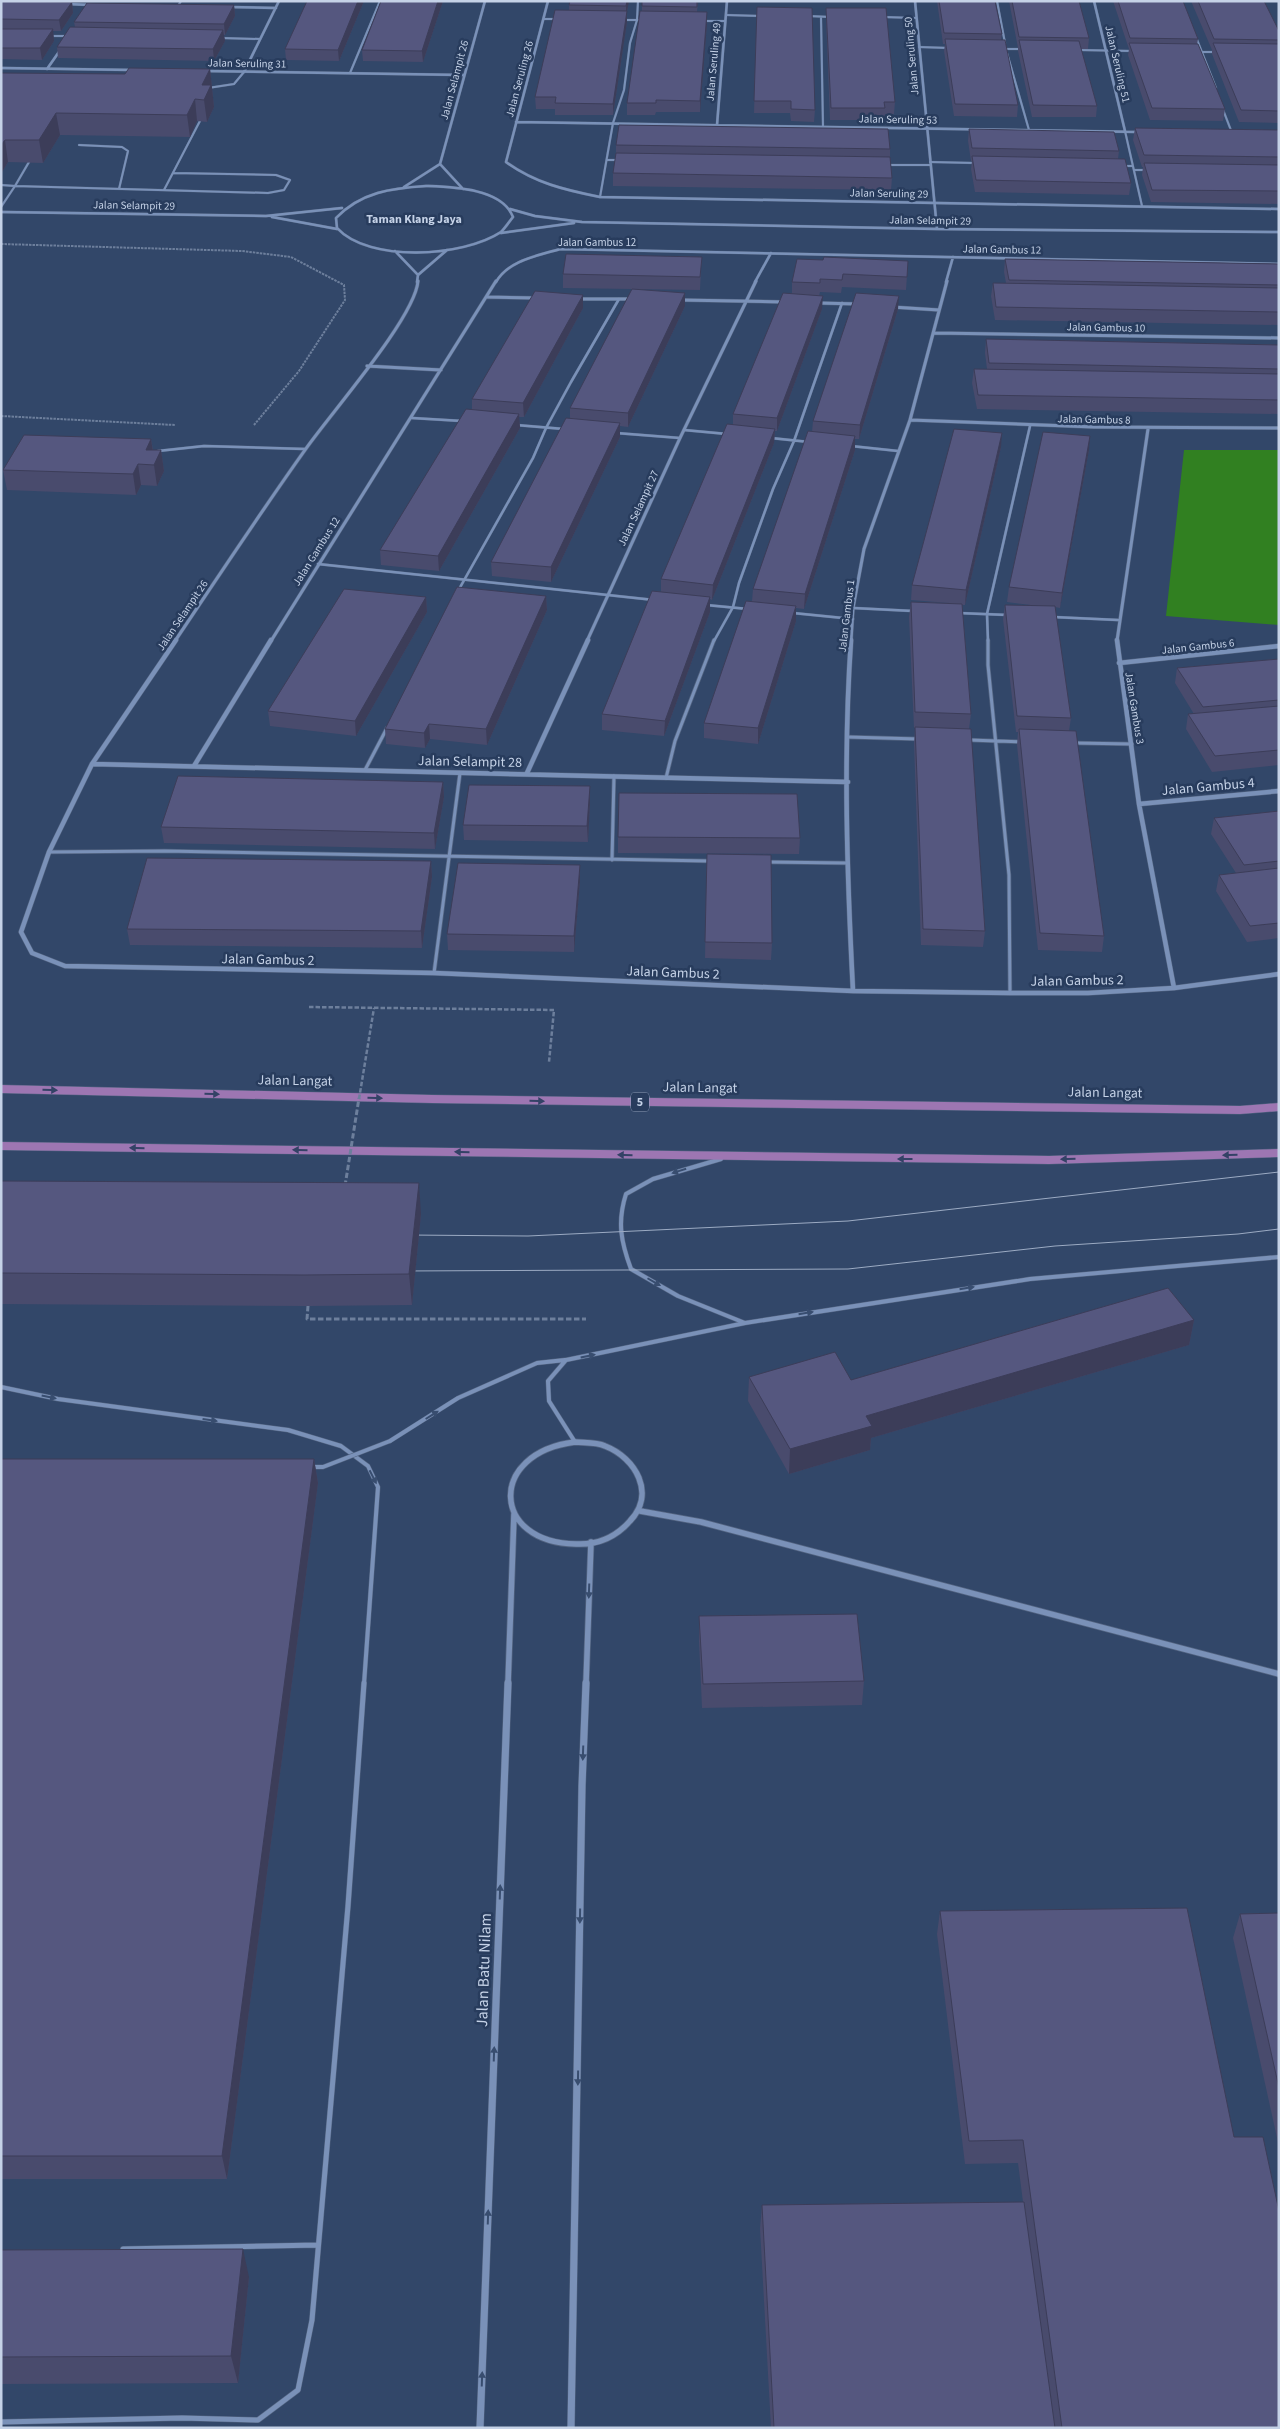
<svg xmlns="http://www.w3.org/2000/svg" width="1280" height="2429" viewBox="0 0 1280 2429" font-family="'Source Sans 3',sans-serif">
<style>
.green{fill:#318021}
.lines{fill:none;stroke-linecap:round;stroke-linejoin:round}
.service-far4-casing{stroke:#536481;stroke-width:2.5}
.service-far3-casing{stroke:#536481;stroke-width:3}
.service-far2-casing{stroke:#536481;stroke-width:4.5}
.service-far1-casing{stroke:#536481;stroke-width:5}
.service-casing{stroke:#536481;stroke-width:6}
.minor-far4-casing{stroke:#536481;stroke-width:3}
.minor-far3-casing{stroke:#536481;stroke-width:4}
.minor-far2-casing{stroke:#536481;stroke-width:5.5}
.minor-far1-casing{stroke:#536481;stroke-width:7}
.minor-casing{stroke:#536481;stroke-width:8}
.trunk-casing{stroke:#536481;stroke-width:1}
.path-far2{stroke:#6d7f9c;stroke-width:2;stroke-dasharray:2.5 1;stroke-linecap:butt}
.path-far1{stroke:#6d7f9c;stroke-width:2.5;stroke-dasharray:4.5 2;stroke-linecap:butt}
.path{stroke:#6d7f9c;stroke-width:3;stroke-dasharray:5.5 2.5;stroke-linecap:butt}
.service-far4{stroke:#7a91b8;stroke-width:2}
.service-far3{stroke:#7a91b8;stroke-width:2.5}
.service-far2{stroke:#7a91b8;stroke-width:3}
.service-far1{stroke:#7a91b8;stroke-width:4}
.service{stroke:#7a91b8;stroke-width:5}
.minor-far4{stroke:#7a91b8;stroke-width:2.5}
.minor-far3{stroke:#7a91b8;stroke-width:3}
.minor-far2{stroke:#7a91b8;stroke-width:4.5}
.minor-far1{stroke:#7a91b8;stroke-width:5.5}
.minor{stroke:#7a91b8;stroke-width:7}
.trunk{fill:#9d76b2;fill-rule:evenodd}
.tram{stroke:#9cabc3;stroke-width:1}
.service-bridge-casing{stroke:#536481;stroke-width:5;stroke-linecap:butt}
.path-bridge-far1{stroke:#6d7f9c;stroke-width:2.5;stroke-dasharray:4.5 2;stroke-linecap:butt}
.path-bridge{stroke:#6d7f9c;stroke-width:3;stroke-dasharray:5.5 2.5;stroke-linecap:butt}
.service-bridge{stroke:#7a91b8;stroke-width:4}
.wall{fill:#494b6d}
.shaded-wall{fill:#3c3d59}
.building{fill:#55577f;stroke:#3c3d59}
.oneway{fill:#344266}
.oneway2{fill:#384d6f}
.labels{text-anchor:middle;stroke-width:5;stroke-linejoin:round;paint-order:stroke}
.far-street-label{font-size:11px;fill:#c5d2e7;stroke:#283c5d}
.far-neighbourhood-label{font-size:12px;font-weight:bold;fill:#c5d2e7;stroke:#283c5d}
.shield{fill:#283c5d;stroke:#96a5be;stroke-width:1}
.shield-label{font-size:12px;font-weight:bold;fill:#c5d2e7}
.street-label{font-size:14px;fill:#c5d2e7;stroke:#283c5d}
.near-street-label{font-size:16px;fill:#c5d2e7;stroke:#283c5d}
</style>
<rect width="100%" height="100%" fill="#324769"/>
<path class="green" d="M1184,450H1279V625L1166,616Z"/>
<g class="lines">
<defs>
<path id="service-far4" d="M997,1L1005,43
M178,6L181,1
M726,15L761,16
M808,16L831,17
M821,17L823,127
M883,17L916,18
M544,19H557
M624,20H639
M704,21H725
M51,36H69
M1196,37L1216,88
M221,38L260,39
M919,47L949,48
M1004,49H1022
M1079,50L1132,51
M1199,52H1217
M1007,53L1029,130
M350,73L380,1
M208,88L234,84L244,72
M1222,107L1232,133
M1125,131L1142,206
M79,145L122,147L128,151L119,189
M607,160H619
M29,162L15,186L268,193L284,190L290,180L276,175L173,173
M930,162L975,163
M886,165H931
M1122,166H1133
M1134,170H1147
M1,185L15,186L1,207
M164,190L201,119
M600,197L613,123L624,90L630,43L637,20L638,1"/>
<path id="service-far3" d="M412,418L462,421
M516,425L564,429
M684,430L727,434
M616,433L680,438
M771,438L809,442
M851,446L898,451
M158,451L204,446L305,449
M318,564L654,600
M458,591L533,458L546,428L571,382L619,299
M706,605L748,609
M853,608L913,611
M793,613L853,619
M958,613L1008,615
M1053,617L1118,620
M714,641L733,607L739,583L773,489L794,441L842,303
M988,641L987,614L1030,426"/>
<path id="service-far2" d="M988,640V665L1009,875L1010,993
M847,737L919,739
M969,740L1022,742
M1074,743L1132,744
M365,770L387,728
M666,778L675,741L714,640
M49,852L165,851L709,861
M612,860L614,776
M766,862L846,863
M434,973L460,773"/>
<path id="service-far1" d="M721,1159L653,1179L626,1194C617,1222 621,1242 631,1269L678,1296L745,1323L1030,1279L1279,1257
M1,1387L58,1399L288,1430L341,1446L368,1466L378,1487L364,1684
M390,1441L458,1398L537,1363L565,1360
M575,1442L549,1401L548,1381L566,1360L745,1323"/>
<path id="service" d="M123,2249L318,2245
M1,2422L182,2418L258,2420L298,2390L312,2320L348,1906L364,1683"/>
<path id="minor-far4" d="M548,1L506,162C535,183 565,190 600,197L1279,209
M915,1L937,229
M1094,1L1125,131
M67,4L91,5
M229,7L276,8
M1,68L133,70
M47,69L61,49
M204,71L463,75
M244,72L279,1
M516,122L1141,132
M717,125L727,1
M440,164L463,189
M426,186C452,187 502,188 513,217C509,222 505,228 501,232C463,257 369,263 337,228L336,218C361,192 392,188 426,186Z
M404,187L440,164L485,1
M510,209L535,216L582,222L937,229L1279,232
M1,212L266,216L342,208
M272,217L337,229
M501,233L574,223
M395,251L418,275
M417,282L418,275L447,250
M496,282C509,260 537,256 560,249L1279,264
M755,282L771,253
M946,282L953,257"/>
<path id="minor-far3" d="M487,297L537,298
M578,299H632
M680,300L784,302
M818,303L859,304
M892,307L939,310
M934,333L1279,338
M367,366L441,370
M910,420L1094,427L1279,428
M175,641C218,577 260,513 305,450C330,414 415,318 418,281
M271,641L496,281
M587,641L680,438L756,281
M851,641L853,608L864,549L910,420L947,281
M1117,641L1148,429"/>
<path id="minor-far2" d="M176,640L92,764L49,852L21,932L32,953L65,966L434,973L853,991L1010,993H1088L1174,988L1279,974
M851,640C843,757 847,874 853,991
M1117,640L1139,804L1174,988
M1119,663L1279,646
M92,764L848,782
M194,766L271,640
M527,773L588,640
M1139,804L1279,791"/>
<path id="minor-far1" d="M575,1442C585,1443 596,1442 605,1446C636,1458 656,1494 630,1521C616,1537 597,1545 576,1544C491,1543 487,1453 575,1442Z
M640,1511L701,1522L1279,1674
M508,1684L514,1514
M586,1684L591,1542"/>
<path id="minor" d="M480,2428L508,1683
M571,2428L582,1786L586,1683"/>
<path id="trunk" d="M1,1085L432,1095L1240,1106L1279,1103V1111L1240,1114L432,1103L1,1093Z
M1,1142L1049,1156L1279,1149V1157L1049,1164L1,1150Z"/>
</defs>
<use href="#service-far4" class="service-far4-casing"/>
<use href="#service-far3" class="service-far3-casing"/>
<use href="#service-far2" class="service-far2-casing"/>
<use href="#service-far1" class="service-far1-casing"/>
<use href="#service" class="service-casing"/>
<use href="#minor-far4" class="minor-far4-casing"/>
<use href="#minor-far3" class="minor-far3-casing"/>
<use href="#minor-far2" class="minor-far2-casing"/>
<use href="#minor-far1" class="minor-far1-casing"/>
<use href="#minor" class="minor-casing"/>
<use href="#trunk" class="trunk-casing"/>
<path class="path-far2" d="M1,244L242,251L291,257L344,285L345,300L299,371L254,425
M1,416L175,425"/>
<path class="path-far1" d="M309,1007L554,1010L549,1062"/>
<path class="path" d="M308,1306L307,1319H586"/>
<use href="#service-far4" class="service-far4"/>
<use href="#service-far3" class="service-far3"/>
<use href="#service-far2" class="service-far2"/>
<use href="#service-far1" class="service-far1"/>
<use href="#service" class="service"/>
<use href="#minor-far4" class="minor-far4"/>
<use href="#minor-far3" class="minor-far3"/>
<use href="#minor-far2" class="minor-far2"/>
<use href="#minor-far1" class="minor-far1"/>
<use href="#minor" class="minor"/>
<use href="#trunk" class="trunk"/>
<path class="tram" d="M406,1235L528,1236L848,1221L1279,1172
M401,1271L848,1269L1055,1246L1238,1234L1279,1229"/>
<defs>
<path id="service-bridge" d="M311,1467H323L390,1441"/>
</defs>
<use href="#service-bridge" class="service-bridge-casing"/>
<path class="path-bridge-far1" d="M359,1099L374,1008"/>
<path class="path-bridge" d="M345,1186L359,1098"/>
<use href="#service-bridge" class="service-bridge"/>
</g>
<path class="wall" d="M1,1L72,2L73,13L61,31H53L54,41L42,60L1,59Z
M307,1H364L339,61L286,60L285,49Z
M381,1H443L423,62L363,61L362,50Z
M629,1L627,11V22L613,115H555V109H536L535,97L569,10V5Z
M642,1H698L697,12L707,23L700,112H656L655,115H627V103L642,11Z
M937,1H995L1002,34L1001,40L1018,105L1017,117L954,116L944,51L945,44H943Z
M1009,1H1079L1089,38L1088,49H1081L1097,106L1096,117H1032L1018,51V48Z
M1113,1H1183L1198,39L1197,44L1225,109L1223,121L1150,120L1128,55L1129,49Z
M1191,1H1264L1279,31V123L1239,122L1212,54V50Z
M234,5L235,16L225,35H224L225,41L214,61L58,58L57,47L75,27L74,22Z
M757,7L815,110L814,122L791,121L790,113H754Z
M826,8L895,102L894,114H885L884,120H830L826,19Z
M210,69L214,107L207,122L197,121L190,137L60,135L43,163L8,162L2,172H1V73L125,74Z
M1135,128L1279,130V204L1151,202L1142,175L1143,167H1142L1133,140Z
M969,129L1119,151L1118,159L1131,183L1129,195L975,192L971,169L972,161H971L968,141Z
M616,145L890,149V157L892,178L891,190L613,186V173L616,154Z
M1005,259L1279,264V325L995,320L991,296L993,283H1006L1004,272Z
M823,260L908,261L906,290L842,287L841,293L820,292L819,296L822,309L777,431H775L774,443L712,600L710,599V612L664,736L602,730V714L661,592V579L733,425V414L792,293V282Z
M701,269L700,290L563,288V274Z
M685,306L628,427L620,426V437L551,582L492,576L491,562L570,419V408Z
M583,308L524,417H519L520,428L439,571L381,565L380,550L472,410V399Z
M898,309L859,439H855V450L804,609L796,608V621L758,744L704,738V723L752,601L753,589L812,432L813,421Z
M986,339L1279,345V414L977,409L972,383L974,369H987L985,353Z
M151,439L153,450H161L164,471L157,486L141,485L136,495L7,490L3,470Z
M1001,447L965,605H962L971,714L969,729L985,931L983,947L921,945L914,743L915,728H914L909,617L911,602L949,603L911,600L912,585Z
M1089,450L1060,608L1055,607L1071,718L1069,731L1104,936L1102,952L1038,950L1017,745L1018,732H1016L1003,619L1005,605L1039,606L1007,602L1009,587Z
M546,596L547,610L487,745L430,739L425,748L386,744L385,729Z
M426,597L427,612L356,736L270,726L268,711Z
M1279,659V765L1212,772L1186,729L1188,714H1194L1175,683L1177,668Z
M443,782L444,797L435,849L164,843L161,827Z
M590,786V802L588,842L464,840L463,825Z
M1279,811V938L1247,942L1216,891L1219,875L1236,873L1211,834L1214,818Z
M618,837L800,838L799,854L618,853Z
M707,854L772,943L771,960L705,958Z
M431,861L432,877L422,948L130,945L127,929Z
M580,865V881L574,952L448,950L447,934Z
M1,1181L421,1214L412,1305L308,1306L1,1304Z
M1194,1320L1189,1345L871,1438L870,1450L789,1474L748,1401L749,1377L851,1380Z
M1,1459H314L318,1483L227,2179H1Z
M699,1616L864,1681L862,1705L702,1708L699,1641Z
M940,1911L1234,2137L1279,2428H771L760,2228L762,2205L1023,2202L1018,2163L965,2164L937,1934Z
M1279,1913V2147L1233,1938L1240,1914Z
M1,2250L249,2277L238,2383L1,2384Z"/>
<path class="shaded-wall" d="M358,1H364L339,61L338,50Z
M438,1H443L423,62L422,51Z
M627,1H629L626,17V6Z
M72,2L73,13L61,31L59,20Z
M234,5L235,16L225,35L224,24Z
M627,11V22L613,115V104Z
M707,12V23L700,112V101Z
M53,29L54,41L42,60L40,48Z
M223,30L225,41L214,61L213,49Z
M210,69L214,107L207,122L202,85Z
M195,99L197,121L190,137L187,115Z
M56,113L60,135L43,163L39,140Z
M5,140L8,162L2,172L1,166V145Z
M685,293V306L628,427V413Z
M583,295V308L524,417L523,403Z
M823,296L822,309L777,431V418Z
M899,296L898,309L859,439L860,425Z
M519,414L520,428L439,571L438,556Z
M620,423V437L551,582V567Z
M775,429L774,443L712,600L713,585Z
M1002,433L1001,447L965,605L966,590Z
M855,436V450L804,609L805,594Z
M1090,436L1089,450L1060,608L1062,593Z
M151,439L154,459L146,450Z
M161,450L164,471L157,486L154,465Z
M138,464L141,485L136,495L133,474Z
M546,596L547,610L487,745L486,729Z
M426,597L427,612L356,736L355,721Z
M710,597V612L664,736L665,721Z
M796,606V621L758,744V728Z
M429,724L430,739L425,748L424,733Z
M443,782L444,797L435,849L434,833Z
M590,786V802L588,842L587,826Z
M431,861L432,877L422,948L421,931Z
M580,865V881L574,952V936Z
M419,1183L421,1214L412,1305L409,1274Z
M1194,1320L1189,1345L871,1438L870,1450L789,1474L790,1449L866,1416Z
M314,1459L318,1483L227,2179L222,2156Z
M243,2249L249,2277L238,2383L231,2356Z"/>
<path class="building" d="M1,1H4L72,2L59,20L1,19Z
M307,1H358L338,50L285,49Z
M381,1H438L422,51L362,50Z
M570,1H627L626,6L569,5Z
M642,1H697V7L642,6Z
M939,1H995L1002,34L944,33Z
M1012,1H1079L1089,38L1019,37Z
M1118,1H1183L1198,39L1130,38Z
M1198,1H1264L1279,31V40L1214,39Z
M87,3L234,5L224,24L74,22Z
M757,7L812,8L815,110L791,109V101H754Z
M826,8H886L895,102H884L885,108H831Z
M555,10L627,11L613,104L555,103L556,97H535Z
M640,11L707,12L700,101L656,100V103H627Z
M70,27L223,30L213,49L57,47Z
M1,29H53L40,48H1Z
M945,39L1005,40L1018,105L955,104Z
M1019,40L1079,41L1097,106L1033,105Z
M1129,43L1198,44L1225,109L1152,108Z
M1213,43L1279,44V111L1241,110Z
M129,68L210,69L202,85H211L204,100L195,99L187,115L56,113L39,140H5L1,145V73L125,74Z
M619,125L888,129L890,149L616,145Z
M1135,128L1279,130V157L1144,155Z
M969,129L1114,132L1119,151L972,148Z
M616,153L890,157L892,178L613,173Z
M972,156L1125,159L1131,183L976,180Z
M1144,163L1279,165V191L1152,190Z
M566,254L702,257L700,277L563,274Z
M824,257L908,261L907,277L843,274L842,280L820,279V283L792,282L797,259L823,260Z
M1005,259L1279,264V285L1009,280Z
M993,283L1279,288V312L996,307Z
M632,289L685,293L628,413L570,408Z
M535,291L583,295L523,403L472,399Z
M783,293L823,296L777,418L733,414Z
M856,293L899,296L860,425L813,421Z
M986,339L1279,345V369L989,363Z
M974,369L1279,374V400L978,395Z
M466,409L519,414L438,556L380,550Z
M566,418L620,423L551,567L491,562Z
M727,424L775,429L713,585L661,579Z
M954,429L1002,433L966,590L912,585Z
M808,431L855,436L805,594L753,589Z
M1043,432L1090,436L1062,593L1009,587Z
M24,435L151,439L146,450H161L154,465L138,464L133,474L3,470Z
M457,587L546,596L486,729L429,724L424,733L385,729Z
M344,589L426,597L355,721L268,711Z
M652,591L710,597L665,721L602,714Z
M746,601L796,606L758,728L704,723Z
M911,602L962,604L971,714L915,712Z
M1005,605L1055,606L1071,718L1017,716Z
M1279,659V700L1203,707L1177,668Z
M1279,706V750L1215,756L1188,714Z
M915,727L971,729L985,931L923,929Z
M1019,729L1076,731L1104,936L1040,933Z
M178,776L443,782L434,833L161,827Z
M469,785L590,786L587,826L463,825Z
M619,793L797,794L800,838L618,837Z
M1279,811V861L1244,865L1214,818Z
M707,854L771,855L772,943L705,942Z
M147,858L431,861L421,931L127,929Z
M458,863L580,865L574,936L447,934Z
M1279,868V923L1250,926L1219,875Z
M1,1181L419,1183L409,1274L304,1275L1,1273Z
M1168,1288L1194,1320L866,1416L872,1426L790,1449L749,1377L835,1352L851,1380Z
M1,1459H314L222,2156H1Z
M857,1614L864,1681L703,1684L699,1616Z
M1187,1908L1234,2137H1263L1279,2211V2428H1062L1023,2140L969,2141L940,1911Z
M1279,1913V2088L1240,1914Z
M1024,2202L1055,2428H774L762,2205Z
M243,2249L231,2356L1,2357V2250Z"/>
<defs><path id="oneway-solid" d="M-6-.8H1V-3.2L6.5 0L1 3.2V.8H-6Z" transform="scale(1.25)"/></defs>
<g class="oneway">
<use href="#oneway-solid" transform="translate(50 1090) rotate(1)"/>
<use href="#oneway-solid" transform="translate(212 1094) rotate(1)"/>
<use href="#oneway-solid" transform="translate(375 1098) rotate(1)"/>
<use href="#oneway-solid" transform="translate(537 1101) rotate(1)"/>
<use href="#oneway-solid" transform="translate(137 1148) rotate(-179)"/>
<use href="#oneway-solid" transform="translate(300 1150) rotate(-179)"/>
<use href="#oneway-solid" transform="translate(462 1152) rotate(-179)"/>
<use href="#oneway-solid" transform="translate(625 1155) rotate(-179)"/>
<use href="#oneway-solid" transform="translate(1230 1155) rotate(178)"/>
<use href="#oneway-solid" transform="translate(905 1159) rotate(-180)"/>
<use href="#oneway-solid" transform="translate(1068 1159) rotate(178)"/>
</g>
<g class="oneway2">
<use href="#oneway-solid" transform="translate(679 1171) rotate(163)"/>
<use href="#oneway-solid" transform="translate(654 1282) rotate(30)"/>
<use href="#oneway-solid" transform="translate(967 1288) rotate(-9)"/>
<use href="#oneway-solid" transform="translate(806 1313) rotate(-9)"/>
<use href="#oneway-solid" transform="translate(588 1356) rotate(-12)"/>
<use href="#oneway-solid" transform="translate(49 1397) rotate(12)"/>
<use href="#oneway-solid" transform="translate(432 1415) rotate(-32)"/>
<use href="#oneway-solid" transform="translate(210 1420) rotate(8)"/>
<use href="#oneway-solid" transform="translate(373 1477) rotate(63)"/>
<use href="#oneway-solid" transform="translate(589 1591) rotate(92)"/>
<use href="#oneway-solid" transform="translate(583 1753) rotate(92)"/>
<use href="#oneway-solid" transform="translate(500 1892) rotate(-88)"/>
<use href="#oneway-solid" transform="translate(580 1916) rotate(91)"/>
<use href="#oneway-solid" transform="translate(494 2054) rotate(-88)"/>
<use href="#oneway-solid" transform="translate(578 2078) rotate(91)"/>
<use href="#oneway-solid" transform="translate(488 2217) rotate(-88)"/>
<use href="#oneway-solid" transform="translate(482 2379) rotate(-88)"/>
</g>
<g class="labels">
<g class="far-street-label">
<text transform="translate(911 56) rotate(-95)" y="4">Jalan Seruling 50</text>
<text transform="translate(713 62) rotate(-85)" y="4">Jalan Seruling 49</text>
<text transform="translate(247 63) rotate(1)" y="4">Jalan Seruling 31</text>
<text transform="translate(1118 64) rotate(77)" y="4">Jalan Seruling 51</text>
<text transform="translate(519 79) rotate(-75)" y="4">Jalan Seruling 26</text>
<text transform="translate(454 80) rotate(-75)" y="4">Jalan Selampit 26</text>
<text transform="translate(898 119) rotate(1)" y="4">Jalan Seruling 53</text>
<text transform="translate(889 193) rotate(1)" y="4">Jalan Seruling 29</text>
<text transform="translate(134 205) rotate(1)" y="4">Jalan Selampit 29</text>
<text transform="translate(930 220) rotate(1)" y="4">Jalan Selampit 29</text>
<text x="597" y="246">Jalan Gambus 12</text>
<text transform="translate(1002 249) rotate(1)" y="4">Jalan Gambus 12</text>
<text transform="translate(1106 327) rotate(1)" y="4">Jalan Gambus 10</text>
<text transform="translate(1094 419) rotate(1)" y="4">Jalan Gambus 8</text>
<text transform="translate(638 508) rotate(-65)" y="4">Jalan Selampit 27</text>
<text transform="translate(316 551) rotate(-58)" y="4">Jalan Gambus 12</text>
<text transform="translate(182 615) rotate(-56)" y="4">Jalan Selampit 26</text>
<text transform="translate(846 616) rotate(-83)" y="4">Jalan Gambus 1</text>
<text transform="translate(1198 646) rotate(-6)" y="4">Jalan Gambus 6</text>
<text transform="translate(1135 708) rotate(81)" y="4">Jalan Gambus 3</text>
</g>
<g class="far-neighbourhood-label">
<text x="414" y="223">Taman Klang Jaya</text>
</g>
<rect class="shield" x="631" y="1092.5" width="18" height="19" rx="4"/>
<g class="shield-label">
<text x="640" y="1106">5</text>
</g>
<g class="street-label">
<text transform="translate(470 761) rotate(1)" y="5">Jalan Selampit 28</text>
<text transform="translate(1208 786) rotate(-5)" y="5">Jalan Gambus 4</text>
<text transform="translate(268 959) rotate(1)" y="5">Jalan Gambus 2</text>
<text transform="translate(673 972) rotate(2)" y="5">Jalan Gambus 2</text>
<text transform="translate(1077 980) rotate(-1)" y="5">Jalan Gambus 2</text>
<text transform="translate(295 1080) rotate(1)" y="5">Jalan Langat</text>
<text transform="translate(700 1087) rotate(1)" y="5">Jalan Langat</text>
<text transform="translate(1105 1092) rotate(1)" y="5">Jalan Langat</text>
</g>
<g class="near-street-label">
<text transform="translate(483 1970) rotate(-88)" y="6">Jalan Batu Nilam</text>
</g>
</g>
<rect width="1280" height="2429" fill="none" stroke="#c5d2e7" stroke-width="5"/>
</svg>
